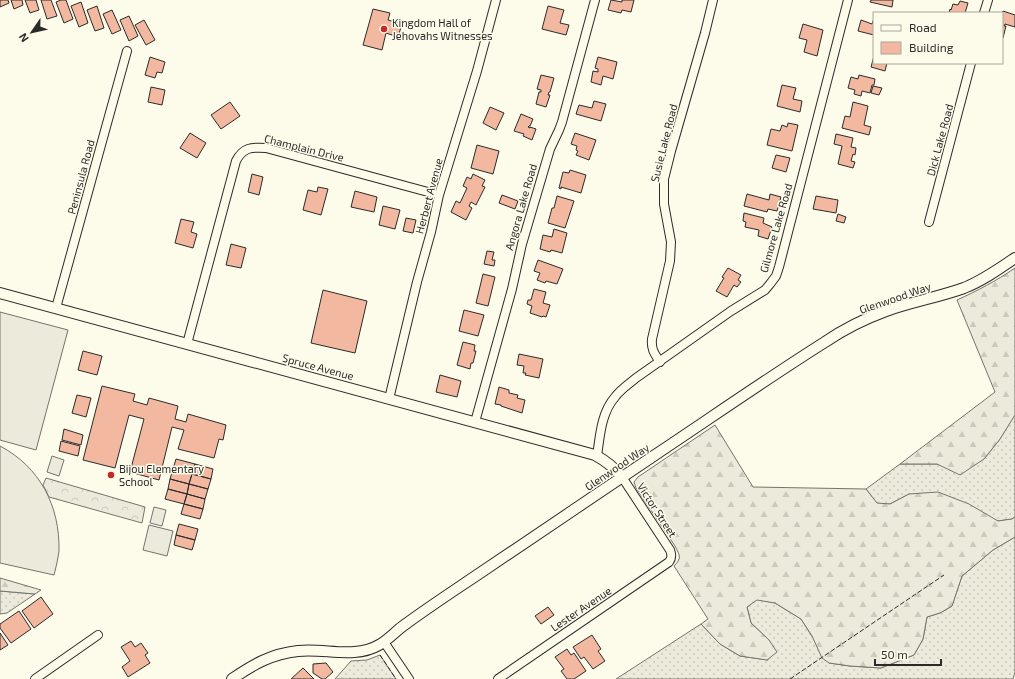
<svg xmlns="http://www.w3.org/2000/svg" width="1015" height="679" viewBox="0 0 1015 679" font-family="'Exo 2',sans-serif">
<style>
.grass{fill:url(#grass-dots);stroke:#74746e}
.forest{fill:url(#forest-firs);stroke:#74746e}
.park{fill:url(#park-crowns);stroke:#74746e}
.pitch{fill:#ecebdb;stroke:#74746e}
.building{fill:#f2b8a0;stroke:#2b2b2b}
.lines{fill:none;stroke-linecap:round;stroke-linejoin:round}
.minor-casing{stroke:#2b2b2b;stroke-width:10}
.tertiary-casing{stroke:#2b2b2b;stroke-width:12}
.minor{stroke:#fdfbea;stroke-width:8}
.tertiary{stroke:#fdfbea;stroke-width:10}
.fence{stroke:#2b2b2b;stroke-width:1;stroke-dasharray:5 2;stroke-linecap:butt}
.poi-dot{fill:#c62828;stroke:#fdfbea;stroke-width:1.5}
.labels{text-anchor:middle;stroke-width:3;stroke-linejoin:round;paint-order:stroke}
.poi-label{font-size:11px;fill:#2b2b2b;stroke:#fdfbea;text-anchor:start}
.street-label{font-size:11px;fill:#2b2b2b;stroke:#fdfbea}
</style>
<defs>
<pattern id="grass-dots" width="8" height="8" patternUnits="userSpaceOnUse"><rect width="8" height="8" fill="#ecebdb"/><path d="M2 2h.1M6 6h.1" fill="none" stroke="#cbcabc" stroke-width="1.8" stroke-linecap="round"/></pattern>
<pattern id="forest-firs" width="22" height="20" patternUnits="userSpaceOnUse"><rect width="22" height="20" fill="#ecebdb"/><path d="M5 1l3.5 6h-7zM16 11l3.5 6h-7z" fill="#cbcabc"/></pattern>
<pattern id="park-crowns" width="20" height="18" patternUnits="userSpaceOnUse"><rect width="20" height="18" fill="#ecebdb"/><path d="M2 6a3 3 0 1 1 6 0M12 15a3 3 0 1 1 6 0" fill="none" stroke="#cbcabc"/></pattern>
</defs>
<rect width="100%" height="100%" fill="#fdfbea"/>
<path class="grass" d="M1015,414V517L1012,519L998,521L909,494L890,504H877L866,489L900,464H937L984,459L1000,439Z
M1015,537V672L1013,679H616L701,624L720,644L740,656L768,660L769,640L751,623L747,607L757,599L775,603L801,619L829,663L850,666L881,668L914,655L923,639L927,617L940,613L952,606L962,576L993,550Z
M0,591L35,594L7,613L0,614Z
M380,655L396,679H335L351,661L367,660Z"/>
<path class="forest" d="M1015,268V415L1000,439L984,459L960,475L937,464H900L995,392L957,300C977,291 996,281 1015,268Z
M715,425L753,487L866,489L877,503L890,504L909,494L938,492L969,504L998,521L1012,519L1015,517V537L993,550L962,576L952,606L940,613L927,617L923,639L914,655L881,668L850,666L829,663L822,658L812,636L801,619L775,603L757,600L747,607L751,623L769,640L777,652L767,660L740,656L720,644L701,624L708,619L674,566C682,558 680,556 675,546L636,488L634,482L638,477Z
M0,578L41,590L35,594L0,591Z"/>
<path class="park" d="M46,478L145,507L142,523L49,497L43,485Z"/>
<path class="pitch" d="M0,312L68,330L36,450L0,440Z
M0,446C40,467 60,506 59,551C58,559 56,567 54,575L0,563Z
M52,456L64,460L59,476L47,472Z
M154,507L166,510L162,526L150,523Z
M149,525L173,531L167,556L143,550Z"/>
<path class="building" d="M0,0H8L9,3L0,7Z
M11,0H22L23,5L14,9Z
M25,0H36L39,10L30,13Z
M41,0H51L57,16L47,19Z
M61,0H66L73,19L64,23L56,2Z
M611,0L622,2V0H634L631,12L622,10L621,13L608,10Z
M871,0H893L892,7L870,2Z
M960,1L968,3L965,13H949L950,9L951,10L953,4L958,5Z
M81,2L88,23L79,27L71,6Z
M97,6L104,28L95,31L87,10Z
M548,6L564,10L560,23L569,25L566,35L542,29Z
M373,9L390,13L388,20L402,24L398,37L386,33L382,50L363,45Z
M112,10L121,30L112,34L103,14Z
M1003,11L1015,15V27L1005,24L1004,26H1006L1003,38H1002V14Z
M129,16L138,36L129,41L120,20Z
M874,18V35L858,31L861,20L872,24Z
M144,20L155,40L146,45L135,25Z
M803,24L823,30L817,56L804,52L807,40L799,38Z
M874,56V63H887L885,71L871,67Z
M150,57L165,62L162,73L157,72L155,78L145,75Z
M598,57L617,62L613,79L603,76L601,85L591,82L593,71L598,72V69L595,68Z
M541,75L554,78L550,92H549L548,95H550L546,107L536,104L539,92H541V90L537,89Z
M859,75L875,79L874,85H872L870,93L862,91L861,96L854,94L855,90L848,88L851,77L858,79Z
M782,85L796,88L793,99L802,101L800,112L777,106Z
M873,86L882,88L879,95L871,93Z
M151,87L165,90L162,105L148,102Z
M594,101L606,104L601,121L576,114L579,105L592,108Z
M230,102L240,116L221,129L211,115Z
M853,102L868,106L864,125L871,127L869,135L842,128L845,116L850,117Z
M490,107L504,113L496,130L483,123Z
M521,114L533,119L530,126H529L528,127L530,128V127L536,129L532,140L523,136L524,134L514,131Z
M788,123L798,125L792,151L767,145L771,129L780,131L782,125L787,127Z
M190,133L206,143L197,158L180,148Z
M575,133L596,140L589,160L576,155L578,151L576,150L577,146L571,144Z
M836,134L853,138L851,147L856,148L855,155L853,154L851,161L855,162L853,168L838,164L842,146L834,144Z
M477,145L499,151L493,174L471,168Z
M776,155L790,158L786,172L772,168Z
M570,170L586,175L581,193L561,187V189L559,188L563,172L569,173Z
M252,174L263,177L259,195L248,192Z
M473,174L485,180L482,186L485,187L476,205L471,202L469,206L472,208L466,220L451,212L456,201L460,203L467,188L463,186L467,177L471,179Z
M318,187L328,189L321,215L303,210L308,190L317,192Z
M355,191L377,197L374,212L351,207Z
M747,194L769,200L770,194L781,197L777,211L768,209L767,212L744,206Z
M502,195L518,201L515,209L499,203Z
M557,196L574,201L565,228L548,223L552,208H554Z
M816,196L838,200L836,213L813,209Z
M383,206L400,210L395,229L379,225Z
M744,213L764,218L763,223L772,227L768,239L758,236L759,230L745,227L746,222L743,221Z
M838,214L846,217L844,223L836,221Z
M406,218L416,220L413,233L403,231Z
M181,219L194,222L191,232L197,234L193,248L175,243Z
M554,229L567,233L562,253L551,250L550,252L540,249L543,235L552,237Z
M231,244L246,248L241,268L226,265Z
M487,251L494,252L492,260H495L494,266L484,264Z
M538,260L563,269L557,284L546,281L545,283L537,280L540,273L534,271Z
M728,268L741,275L738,280L741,282L737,287L734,285L727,297L716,291L724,278L722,277Z
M483,274L495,277L488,306L476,303Z
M534,289L546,292L543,303L550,305L546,317L543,316L542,317L530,313L532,306L527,304L528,300H531Z
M323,290L367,301L355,353L311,343Z
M464,310L484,315L478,336L459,331Z
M463,342L475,345L474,351H476L473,363H471L470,369L457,365Z
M83,351L102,356L97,375L78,370Z
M519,354L543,359L539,378L525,375L526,373H523L524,366L517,365Z
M440,375L461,381L457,397L436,392Z
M102,386L135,394L133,401L147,405L149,398L178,406L175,419L186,422L188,414L226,425L223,440L219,439L214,458L178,449L184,430L172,427L159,480L130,472L144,419L129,415L115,468L83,460Z
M499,387L509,390V393L518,395L517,398L525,400L522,413L501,406V405L495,404Z
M77,395L91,398L86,417L72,413Z
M64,429L83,435L81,445L62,440Z
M61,441L80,446L78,456L59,451Z
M176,459L195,464L192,474L173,469Z
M195,464L213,469L211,479L192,474Z
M173,469L192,474L189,484L170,479Z
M192,474L211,479L208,489L189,484Z
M170,479L189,484L187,494L168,489Z
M189,484L208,489L205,499L187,494Z
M168,489L187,494L184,504L165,499Z
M187,494L205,499L203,509L184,504Z
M184,504L203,509L200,519L181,514Z
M179,524L198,529L195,540L176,535Z
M176,535L195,540L192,550L174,545Z
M41,597L53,614L34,628L22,611Z
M548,607L554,615L541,624L535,616Z
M19,611L31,629L11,643L0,628V624Z
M0,633L8,645L0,650Z
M592,635L601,649L598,651L605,661L593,669L584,657L581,659L573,647Z
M131,641L135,647L141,643L148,653L145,655L150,663L128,677L122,667L130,661L121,647Z
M567,649L571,655L574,653L586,671L574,679H567L561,671L564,669L555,657Z
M326,663L333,672L325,679H322L313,673V664Z
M303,668L314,679H291Z"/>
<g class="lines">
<defs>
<path id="minor" d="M984,13L988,0
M929,222L971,63
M56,308L127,51
M187,344L236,161C243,147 252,147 266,148L439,195
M660,362C654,353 651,349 652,339L670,261L671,242L664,204V179L671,151L705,33L713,0
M389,399L417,282L431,232L439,195L477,71L496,0
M475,422L512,289L522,244L550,149L559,130L562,122L595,0
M597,456C600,436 601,413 615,397C621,389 629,384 636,378L731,311L765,290L770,284L776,276L779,267L848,0
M384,642L409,679
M35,679L98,635
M498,679L669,562C672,558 672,555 670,550L622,477"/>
<path id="tertiary" d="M0,293L595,455C606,461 614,467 622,477
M232,679C254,664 271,654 298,651C325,648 355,659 379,645C388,640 395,632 403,626C430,606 458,588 486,569C542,531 599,493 655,455C712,417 768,378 825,342C844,329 864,319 886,311C911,302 939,297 964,288C982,281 999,269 1015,258"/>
</defs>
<use href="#minor" class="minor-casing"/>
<use href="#tertiary" class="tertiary-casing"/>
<use href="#minor" class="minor"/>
<use href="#tertiary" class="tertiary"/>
<path class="fence" d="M380,655L396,679
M790,679L944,575"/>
</g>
<g class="poi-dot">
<circle cx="384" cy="29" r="4"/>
<circle cx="111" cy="475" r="4"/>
</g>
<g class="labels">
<g class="poi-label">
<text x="392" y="27">Kingdom Hall of<tspan x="392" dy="13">Jehovahs Witnesses</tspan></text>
<text x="119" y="473">Bijou Elementary<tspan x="119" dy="13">School</tspan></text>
</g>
<g class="street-label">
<text transform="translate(940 140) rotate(-75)" y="4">Dick Lake Road</text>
<text transform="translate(664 143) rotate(-76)" y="4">Susie Lake Road</text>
<text transform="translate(304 148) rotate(14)" y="4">Champlain Drive</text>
<text transform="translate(81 177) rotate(-75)" y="4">Peninsula Road</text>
<text transform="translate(429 196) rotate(-75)" y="4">Herbert Avenue</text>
<text transform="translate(521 207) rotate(-74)" y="4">Angora Lake Road</text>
<text transform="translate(776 228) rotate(-74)" y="4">Gilmore Lake Road</text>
<text transform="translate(895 298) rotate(-19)" y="4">Glenwood Way</text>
<text transform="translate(318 367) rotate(15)" y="4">Spruce Avenue</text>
<text transform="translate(617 467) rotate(-34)" y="4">Glenwood Way</text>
<text transform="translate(657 510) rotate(57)" y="4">Victor Street</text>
<text transform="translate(581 609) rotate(-34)" y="4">Lester Avenue</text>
</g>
</g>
<rect x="873" y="12" width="130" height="52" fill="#fdfbea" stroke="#a9a89e"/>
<rect x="881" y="25" width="20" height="6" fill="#fdfbea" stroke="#a9a89e"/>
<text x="909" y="32" font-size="12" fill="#2b2b2b">Road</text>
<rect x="881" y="42" width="20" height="12" fill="#f2b8a0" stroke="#a9a89e"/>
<text x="909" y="52" font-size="12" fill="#2b2b2b">Building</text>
<g transform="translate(32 32) rotate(236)" stroke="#fdfbea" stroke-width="3" paint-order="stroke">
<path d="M0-3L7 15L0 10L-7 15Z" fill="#2b2b2b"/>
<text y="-6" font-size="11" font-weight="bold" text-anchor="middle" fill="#2b2b2b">N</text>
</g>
<path d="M875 659v6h66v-6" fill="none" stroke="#2b2b2b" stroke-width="2"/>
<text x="881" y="659" font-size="12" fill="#2b2b2b" stroke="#fdfbea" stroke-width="3" paint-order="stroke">50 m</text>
</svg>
